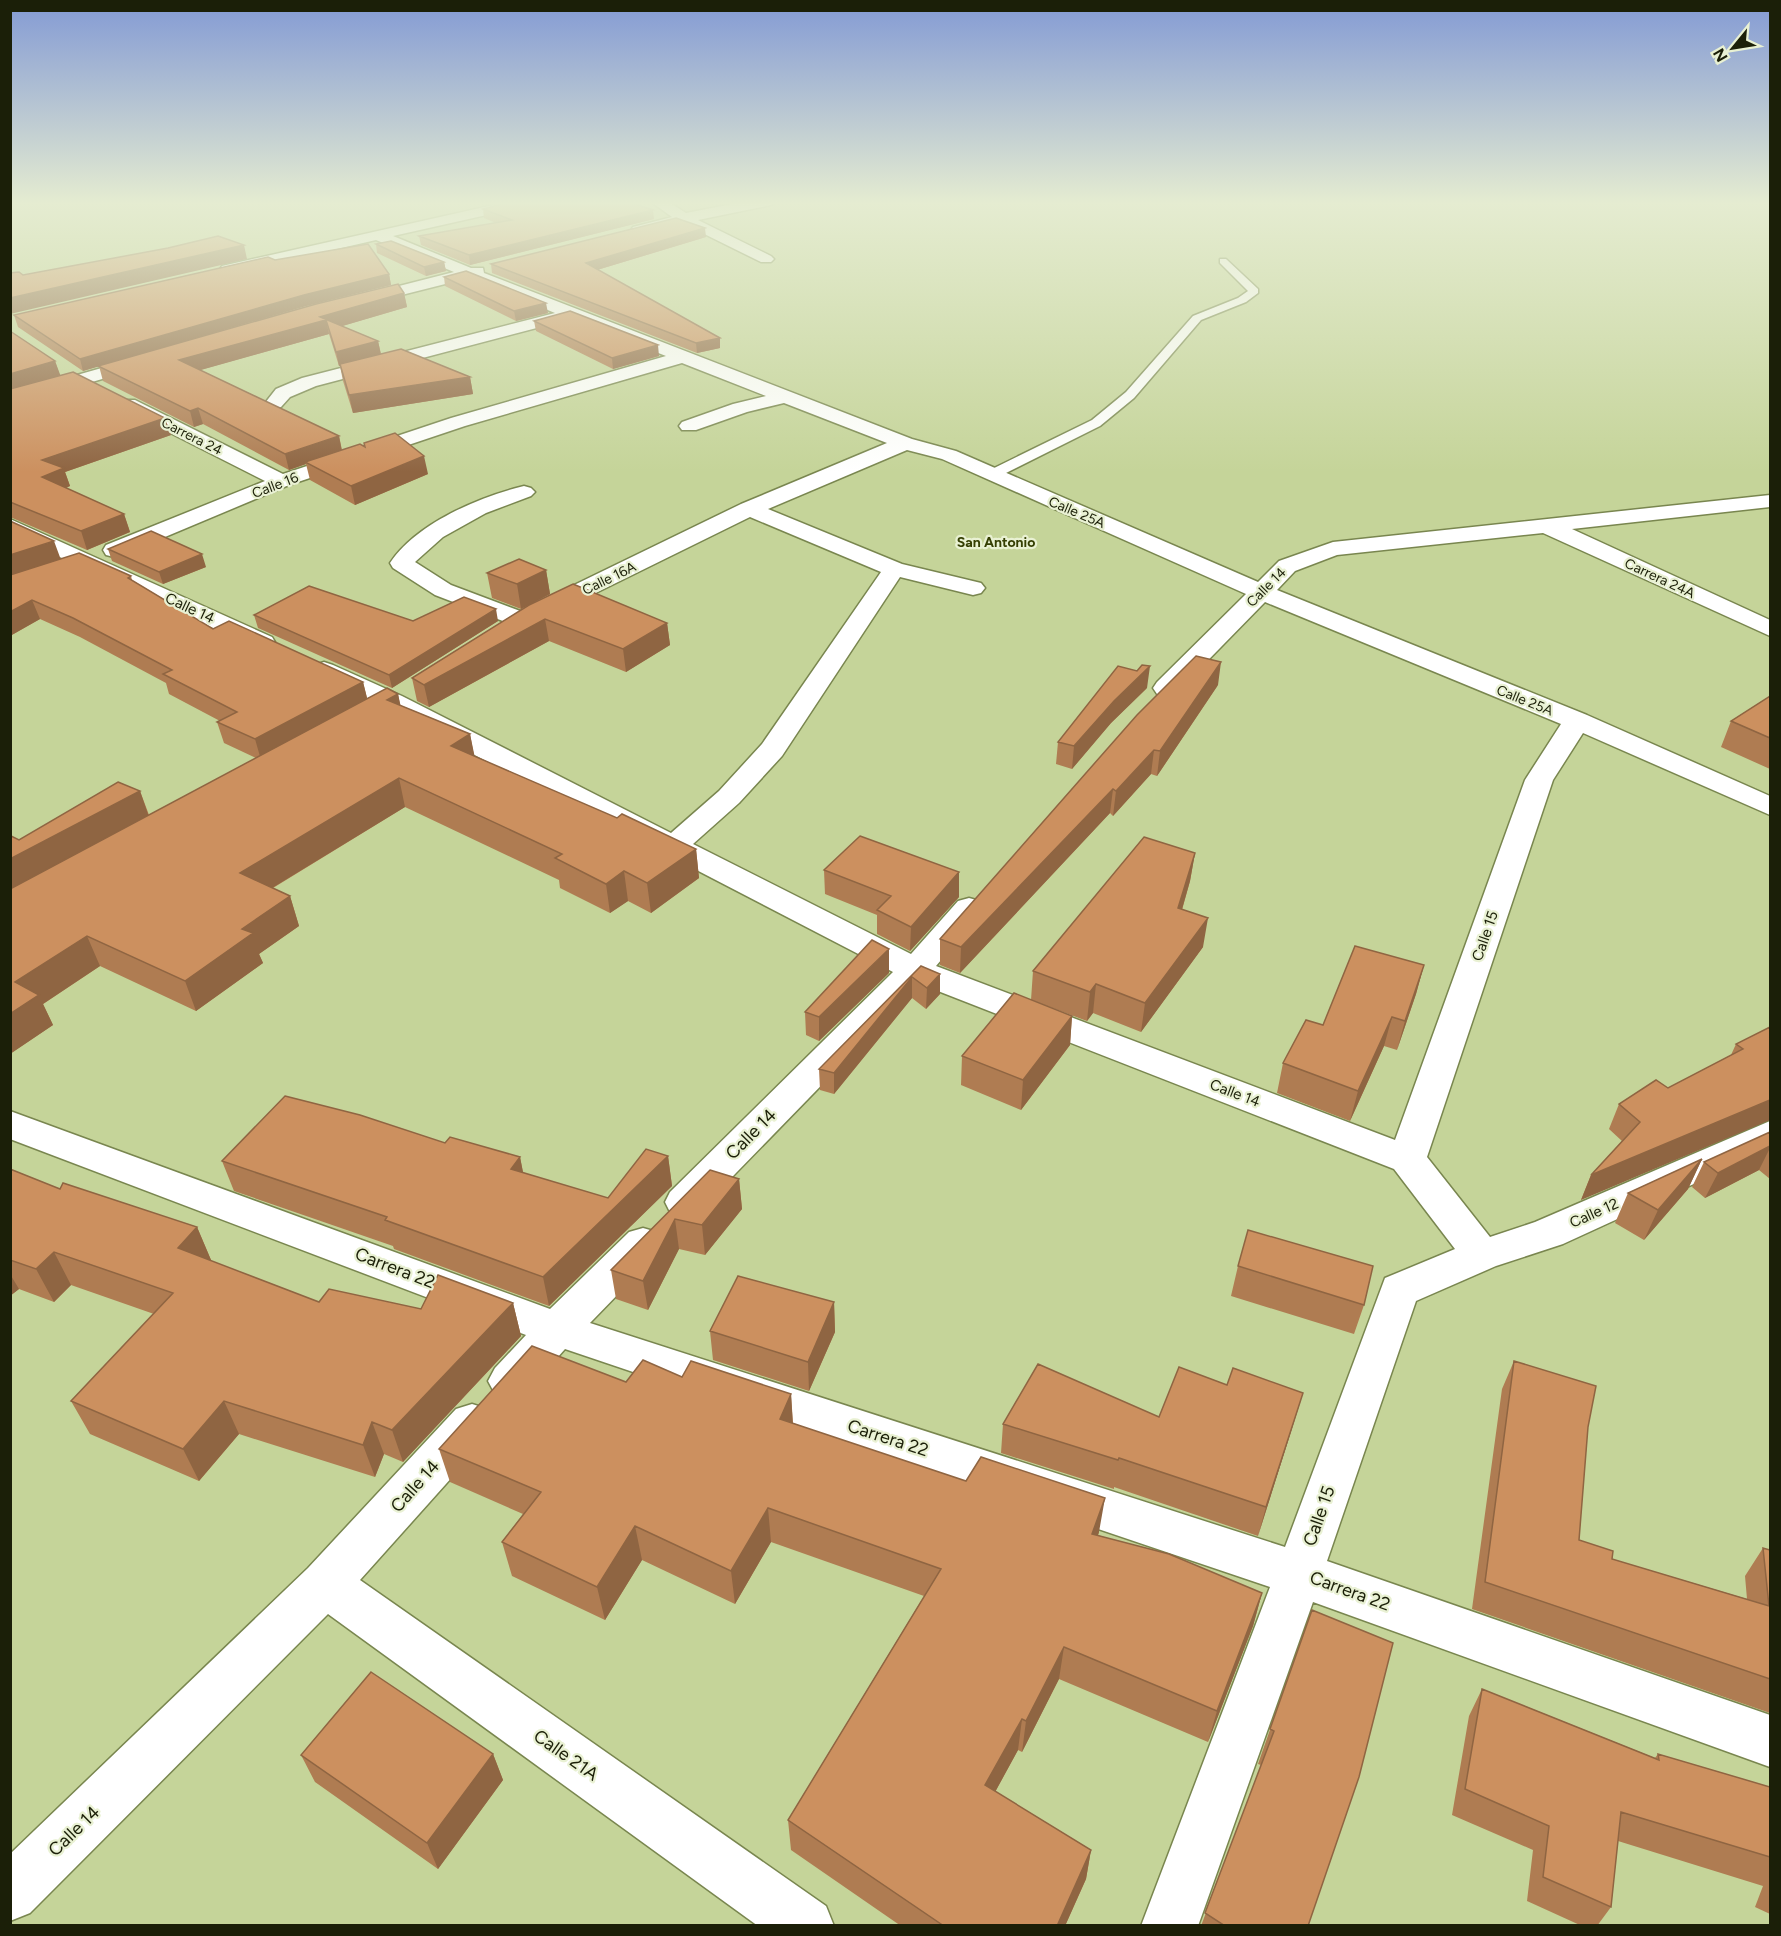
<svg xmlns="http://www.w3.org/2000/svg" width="1781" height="1936" viewBox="0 0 1781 1936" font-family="Figtree,sans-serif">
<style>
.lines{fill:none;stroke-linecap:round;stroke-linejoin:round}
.lane-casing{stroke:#79864f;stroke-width:3}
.street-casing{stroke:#79864f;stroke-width:3}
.lane{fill:#fff;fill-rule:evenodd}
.street{fill:#fff;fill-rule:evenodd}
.wall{fill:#af7c52}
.shaded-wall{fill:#8f6542}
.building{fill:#cc905f;stroke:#8f6542;stroke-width:1.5}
.labels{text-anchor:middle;stroke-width:4.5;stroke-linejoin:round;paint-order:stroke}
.far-street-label{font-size:14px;fill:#1b1f08;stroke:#e9f1d3}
.far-neighbourhood-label{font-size:14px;font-weight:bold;fill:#353f03;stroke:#e9f1d3}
.street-label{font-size:15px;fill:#1b1f08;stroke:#e9f1d3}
.near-street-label{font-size:18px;fill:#1b1f08;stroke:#e9f1d3}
</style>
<rect width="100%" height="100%" fill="#c5d499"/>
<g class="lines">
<defs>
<path id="lane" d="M1220,259H1226L1258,289V293L1246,302L1201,320L1134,398L1100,426L996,478H986L984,475L986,472L1092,420L1126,392L1193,316L1238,298L1248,291L1220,263Z"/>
<path id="street" d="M511,201H538L531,205L393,236L471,268H483L484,273L912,439L956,451L1258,582L1279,561L1333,542L1770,495V507L1572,529L1770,620V636L1543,533L1337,555L1295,571L1277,590L1587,715L1770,796V815L1583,733L1553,780L1427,1157L1490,1237L1535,1222L1770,1121V1149L1563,1244L1496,1266L1416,1301L1327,1561L1770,1715V1767L1313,1602L1198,1926H1141L1270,1587L565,1349L525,1394L510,1399L495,1394L488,1381L495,1368L526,1335L10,1139V1111L550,1309L629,1232L643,1228L657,1232L663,1243L657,1254L590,1323L1285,1547L1385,1278L1455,1249L1394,1169L920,984L698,1212L684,1217L670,1212L665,1202L670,1192L893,972L384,708L315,675L311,670L315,665L324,662L333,665L402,696L671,833L719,791L762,744L881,572L750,517L553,614L544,616L535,614L532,609L535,604L741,504L887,443L784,403L747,412L696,430H682L679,426L682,422L733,404L766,396L682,363L465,426L289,485L122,555L114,557L106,555L103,550L106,545L265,481L121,408L118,404L121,400H135L283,474L451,418L666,356L571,319L316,386L290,397L281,407H267L265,403L276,389L302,378L555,313L469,278L358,306L352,304L350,301L352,298L454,272L376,240L228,274L222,272L220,269L222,266ZM907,450L942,459L1246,594L1157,682L1153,688L1157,694L1166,696L1175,694L1265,602L1561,724L1525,780L1395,1140L936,966L985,908L980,901L969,898L958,901L911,954L693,844L739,803L782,756L900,577L973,595L981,593L985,588L981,583L902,564L768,509Z
M650,201H667L686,213L748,201H778L771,205L698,220L771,256L774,259L771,262H761L682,223L638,234L633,233L631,230L633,227L672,217Z
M144,356L150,357L153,361L150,365L10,406V394Z
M524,486L531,488L535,492L531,496L486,513L443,537L415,562L451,585L531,615L534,620L531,625L522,627L513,625L435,595L393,568L390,563C417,523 479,497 524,486Z
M10,519L272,637L275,642L272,647L263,649L254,647L10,534Z
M472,1404L488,1409L494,1423L488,1437L360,1580L826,1906L834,1926H758L328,1614L30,1913L10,1921V1854L308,1568L456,1409Z"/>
</defs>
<use href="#lane" class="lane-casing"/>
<use href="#street" class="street-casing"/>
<use href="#lane" class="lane"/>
<use href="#street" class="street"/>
</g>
<path class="wall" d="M483,209L654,219L470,265L421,245L419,236L496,223L484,218Z
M706,237L597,270L720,338V348L697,353L492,273L491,264Z
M376,244L444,262L446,271L426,276L377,253Z
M275,260L389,274L391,285L306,306L145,353L404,293L407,307L342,326L378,341L381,354L470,377L473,394L353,413L343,381L340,366H339L329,334L200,370L339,436L342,450L428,474L355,505L310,480L306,464L289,470L203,424L194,427L103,381L99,366L83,371L18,327L14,315Z
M444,277L548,313L516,321L445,286Z
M534,321L659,356L613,369L536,331Z
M10,331L55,361L60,376L165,418L171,435L65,472L70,486L66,488L124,514L130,532L87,550L10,517Z
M10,521L60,559L131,576L132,580L213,629L363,682L367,698L398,694L400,705L470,734L474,756L617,818L696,849L699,878L651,913L628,901L610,913L560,888L559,880L405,807L273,888L290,896L299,926L259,954L263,963L196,1011L100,966L43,1004L53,1025L10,1054L19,840L140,791L149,815L256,758L224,743L217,722L220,721L169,694L166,683L80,637L40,619L10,636Z
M108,549L206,567L163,584L112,561Z
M546,570L550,594L521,609L492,598L487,573Z
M529,605L667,623L670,645L626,672L549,641L429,707L417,701L412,678Z
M254,615L413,621H498L392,688L258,628Z
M1218,685L1157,776L1151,774L1113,816L1110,813L960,973L940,965V939Z
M1147,688L1111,723L1072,769L1056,764L1058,742Z
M1770,696V769L1721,747L1731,721Z
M1195,853L1190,881L1182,910L1203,947L1141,1032L1093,1013L1087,1021L1031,1000L1033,971Z
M824,870L959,897L910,951L877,934V915L825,894Z
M1424,965L1416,994L1397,1050L1384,1046L1350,1121L1277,1093L1283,1063L1323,1025Z
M921,966L940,994L926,1009L912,998L834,1094L820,1090L819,1069Z
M889,973L819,1041L806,1035L805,1012Z
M1072,1016L1070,1045L1021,1110L961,1085L962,1056Z
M1770,1027L1581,1200L1591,1175L1622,1141L1609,1129L1619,1104L1668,1088L1731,1055L1736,1044Z
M1770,1132V1179L1759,1170L1705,1198L1692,1187L1704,1162Z
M445,1143L520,1157L523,1173L608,1198L668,1156L672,1186L549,1306L394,1249L393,1246L234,1191L222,1161Z
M1702,1159L1688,1189L1644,1240L1615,1223L1628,1193Z
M10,1169L60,1189L197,1227L211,1260L210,1261L319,1302L421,1309L513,1303L521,1336L403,1462L384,1454L375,1477L239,1434L199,1481L90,1434L71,1401L154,1314L71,1285L54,1302L19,1289L10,1296Z
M710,1170L739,1179L742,1209L705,1255L679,1249L648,1310L616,1299L611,1270Z
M1238,1266L1364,1305L1354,1334L1231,1296Z
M834,1302L835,1332L809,1391L713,1360L710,1331Z
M1514,1361L1588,1427L1579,1540L1612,1559L1747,1599L1745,1576L1763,1548L1770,1550V1713L1472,1609L1502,1389Z
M682,1377L791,1394L793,1423L1099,1532L1098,1535L1262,1593L1253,1626L1208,1742L1059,1679L1022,1752L1018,1750L995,1792L1091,1850L1086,1879L1065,1926H901L791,1850L788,1820L924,1596L771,1542L735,1604L642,1560L605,1620L512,1576L502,1542L523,1514L450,1482L439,1449L626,1382Z
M1227,1385L1303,1393L1294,1422L1258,1536L1114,1487V1489L1001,1453L1003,1424L1159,1417Z
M1312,1610L1308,1926H1201L1261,1765L1258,1764Z
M1482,1689L1655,1758L1658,1754L1770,1787V1914L1755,1907L1763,1886L1618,1841L1611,1907L1597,1926H1582L1527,1901L1533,1850L1452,1815L1469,1716Z
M493,1754L503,1780L438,1869L315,1782L301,1755Z"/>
<path class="shaded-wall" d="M653,210L654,219L470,265L469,255Z
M705,228L706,237L587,273L586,263Z
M244,245L247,259L10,314V298Z
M444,262L446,271L426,276L424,267Z
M389,274L391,285L306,306L83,371L80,359L304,295Z
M404,293L407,307L329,330L326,320L329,334L183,375L179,360L320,317Z
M546,303L548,313L516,321L514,311Z
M720,338V348L697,353L696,343Z
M378,341L381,355L339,366L336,352Z
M658,345L659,356L613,369L612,358Z
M55,361L61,377L10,392V374Z
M470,377L473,394L353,413L349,395Z
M198,408L203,424L194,427L190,411Z
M165,418L171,435L65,472L70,486L48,495L42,477V460Z
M339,436L342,452L305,462L306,464L289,470L285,454Z
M424,456L428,474L355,505L351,486Z
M124,514L130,532L87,550L81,531Z
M54,541L61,560L10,576V555Z
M202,554L206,567L163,584L159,572Z
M546,570L550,594L521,609L517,584Z
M32,600L40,619L10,636V612Z
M496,609L498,621L392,688L389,675Z
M545,619L549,641L429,707L424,685Z
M667,623L670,645L626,672L623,649Z
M1221,662L1218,685L1157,776L1160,751Z
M1150,666L1147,688L1111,723L1072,769L1074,746L1114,701Z
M363,682L368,702L261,760L255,739Z
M398,694L404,721L387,700Z
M470,734L476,763L451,746Z
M1154,750L1151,774L1113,816L1116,791Z
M399,778L405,807L249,902L240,873Z
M1113,789L1110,813L960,973L961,947Z
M140,791L150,820L10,895V859Z
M696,849L699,878L651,913L647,883Z
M1195,853L1190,881L1174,937L1178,908Z
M624,871L628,901L610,913L606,884Z
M959,872V897L910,951L911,927Z
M290,896L299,926L259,954L263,963L196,1011L185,981L242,929Z
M1208,918L1203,947L1141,1032L1145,1003Z
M87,936L100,966L43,1004L53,1025L10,1054V1014L15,982Z
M889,949V973L819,1041V1017Z
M1424,965L1416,994L1397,1050L1405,1021Z
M940,974V994L926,1009L927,988Z
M912,977V998L834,1094V1073Z
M1096,984L1093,1013L1087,1021L1090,992Z
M1072,1016L1070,1045L1021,1110L1023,1080Z
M1392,1017L1384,1046L1350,1121L1358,1091Z
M1770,1100V1120L1581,1200L1591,1175Z
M1770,1146V1148L1759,1170L1705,1198L1718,1173Z
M668,1156L672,1186L549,1306L543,1277Z
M520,1157L526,1187L511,1169Z
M1702,1159L1688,1189L1644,1240L1658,1210Z
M739,1179L742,1209L705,1255L702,1225Z
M675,1219L679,1249L648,1310L643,1281Z
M197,1227L211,1260L192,1281L178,1248Z
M54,1252L71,1285L54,1302L36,1269Z
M10,1274L19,1289L10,1296Z
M834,1302L835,1332L809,1391L808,1362Z
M513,1303L521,1336L403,1462L392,1430Z
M1303,1393L1294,1422L1258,1536L1266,1507Z
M791,1394L793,1428L780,1419Z
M224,1401L239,1434L199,1481L183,1449Z
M372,1422L384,1454L375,1477L363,1445Z
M1105,1498L1099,1532L1087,1567L1092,1534Z
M768,1508L771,1542L735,1604L731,1571Z
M635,1526L642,1560L605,1620L597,1587Z
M1262,1593L1253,1626L1208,1742L1217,1711Z
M1064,1647L1059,1679L1022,1752L1026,1721Z
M1022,1719L1018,1750L982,1816L985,1785Z
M493,1754L503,1780L438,1869L427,1843Z
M1091,1850L1086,1879L1065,1926H1057Z"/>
<path class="building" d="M513,201H625L653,210L469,255L419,236L512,220L483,209Z
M676,218L705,228L586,263L720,338L696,343L491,264Z
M218,236L244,245L10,298V273L19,272L23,275L168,248Z
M391,241L444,262L424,267L376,244Z
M368,244L389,274L304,295L80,359L14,315L268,257L275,260Z
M466,271L546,303L514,311L444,277Z
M398,284L404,293L320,317L378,341L336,352L326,320L179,360L339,436L285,454L198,408L190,411L98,366L316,304Z
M570,311L658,345L612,358L534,321Z
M10,331L55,361L10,374Z
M401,349L470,377L349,395L340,364Z
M73,372L165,418L42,460L64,468L42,477L124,514L81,531L10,502V389Z
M395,433L424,456L351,486L305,462L360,444L365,447L364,443Z
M10,521L54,541L10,555Z
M151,531L202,554L159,572L108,549Z
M79,553L131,576L128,578L213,629L229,621L363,682L255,739L217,722L237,712L163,674L172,670L73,618L32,600L10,612V575Z
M519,559L546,570L517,584L487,573Z
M573,584L667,623L623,649L545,619L424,685L412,678L529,605Z
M309,586L413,621L464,597L496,609L389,675L254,615Z
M1196,656L1221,662L1160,751L1154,750L1116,791L1113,789L961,947L940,939L1137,715Z
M1142,665L1150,666L1114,701L1074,746L1058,742L1118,666L1137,671Z
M387,688L398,694L387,700L470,734L451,746L617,818L622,814L696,849L647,883L624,871L606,884L555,858L562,854L399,778L240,873L290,896L242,929L253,933L185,981L87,936L15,982L39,995L10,1014V889Z
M1770,696V738L1731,721Z
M118,782L140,791L10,859V837L11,836L19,840Z
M860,836L959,872L911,927L877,910L891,896L824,870Z
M1144,837L1195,853L1178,908L1208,918L1145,1003L1096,984L1090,992L1033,971Z
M872,940L889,949L819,1017L805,1012Z
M1355,946L1424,965L1405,1021L1392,1017L1358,1091L1283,1063L1306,1020L1323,1025Z
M921,966L940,974L927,988L912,977L834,1073L819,1069Z
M1014,993L1072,1016L1023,1080L962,1056Z
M1770,1027V1100L1591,1175L1640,1122L1619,1104L1656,1080L1668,1088L1743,1049L1736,1044Z
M285,1096L360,1115L445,1143L450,1137L520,1157L511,1169L608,1198L646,1149L668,1156L543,1277L385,1220L387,1217L222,1161Z
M1770,1132V1146L1718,1173L1704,1162Z
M1702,1159L1658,1210L1628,1193Z
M10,1169L60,1189L63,1183L197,1227L178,1248L319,1302L329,1289L421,1309L438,1275L513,1303L392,1430L372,1422L363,1445L224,1401L183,1449L71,1401L173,1293L54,1252L36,1269L10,1260Z
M710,1170L739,1179L702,1225L675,1219L643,1281L611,1270Z
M1248,1230L1373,1266L1364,1305L1238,1266Z
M738,1276L834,1302L808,1362L710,1331Z
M532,1346L626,1382L643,1360L682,1377L691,1361L791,1394L780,1419L966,1481L981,1457L1105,1498L1092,1534L1169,1554L1262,1593L1217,1711L1064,1647L1026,1721L1022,1719L985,1785L1091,1850L1057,1926H944L788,1820L941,1569L768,1508L731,1571L635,1526L597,1587L502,1542L541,1492L439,1449Z
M1514,1361L1596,1386L1588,1427L1579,1540L1613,1551L1612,1559L1769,1606L1763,1548L1770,1550V1679L1485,1582Z
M1038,1364L1159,1417L1179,1367L1227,1385L1233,1368L1303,1393L1266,1507L1119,1458L1118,1460L1003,1424Z
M1312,1610L1393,1643L1359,1777L1308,1926H1225L1205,1913L1274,1731L1270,1729Z
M371,1672L493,1754L427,1843L301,1755Z
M1482,1689L1659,1760L1658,1754L1770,1787V1857L1621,1812L1611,1907L1543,1877L1549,1826L1465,1789Z"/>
<linearGradient id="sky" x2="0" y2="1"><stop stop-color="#839ad4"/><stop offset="0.43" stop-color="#e5ecd1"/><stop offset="1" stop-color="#e5ecd1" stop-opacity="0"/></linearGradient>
<rect width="1781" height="472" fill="url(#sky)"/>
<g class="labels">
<g class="far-street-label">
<text transform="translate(192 436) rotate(27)" y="5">Carrera 24</text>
<text transform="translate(275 485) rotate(-21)" y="5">Calle 16</text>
<text transform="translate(1077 512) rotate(23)" y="5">Calle 25A</text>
<text transform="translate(609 578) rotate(-26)" y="5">Calle 16A</text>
<text transform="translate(1660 578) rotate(25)" y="5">Carrera 24A</text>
<text transform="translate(1266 587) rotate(-45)" y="5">Calle 14</text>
<text transform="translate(1525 700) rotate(22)" y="5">Calle 25A</text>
</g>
<g class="far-neighbourhood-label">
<text x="996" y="547">San Antonio</text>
</g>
<g class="street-label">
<text transform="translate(190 608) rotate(25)" y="5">Calle 14</text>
<text transform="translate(1485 936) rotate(-71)" y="5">Calle 15</text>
<text transform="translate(1235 1093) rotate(21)" y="5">Calle 14</text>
<text transform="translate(1594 1213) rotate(-24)" y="5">Calle 12</text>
</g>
<g class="near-street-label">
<text transform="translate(751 1134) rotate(-45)" y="6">Calle 14</text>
<text transform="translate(395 1268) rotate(21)" y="6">Carrera 22</text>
<text transform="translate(888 1438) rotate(18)" y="6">Carrera 22</text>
<text transform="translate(415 1486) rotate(-48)" y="6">Calle 14</text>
<text transform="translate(1319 1516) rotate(-71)" y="6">Calle 15</text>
<text transform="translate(1350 1591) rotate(20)" y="6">Carrera 22</text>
<text transform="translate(566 1755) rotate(35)" y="6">Calle 21A</text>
<text transform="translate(74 1831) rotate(-44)" y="6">Calle 14</text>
</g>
</g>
<rect width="1781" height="1936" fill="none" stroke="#1b1f08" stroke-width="24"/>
<g transform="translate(1733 48) rotate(240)" stroke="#e9f1d3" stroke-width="4.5" paint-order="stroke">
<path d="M0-4.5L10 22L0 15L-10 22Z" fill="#1b1f08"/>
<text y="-9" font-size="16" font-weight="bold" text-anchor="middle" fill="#1b1f08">N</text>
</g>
</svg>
